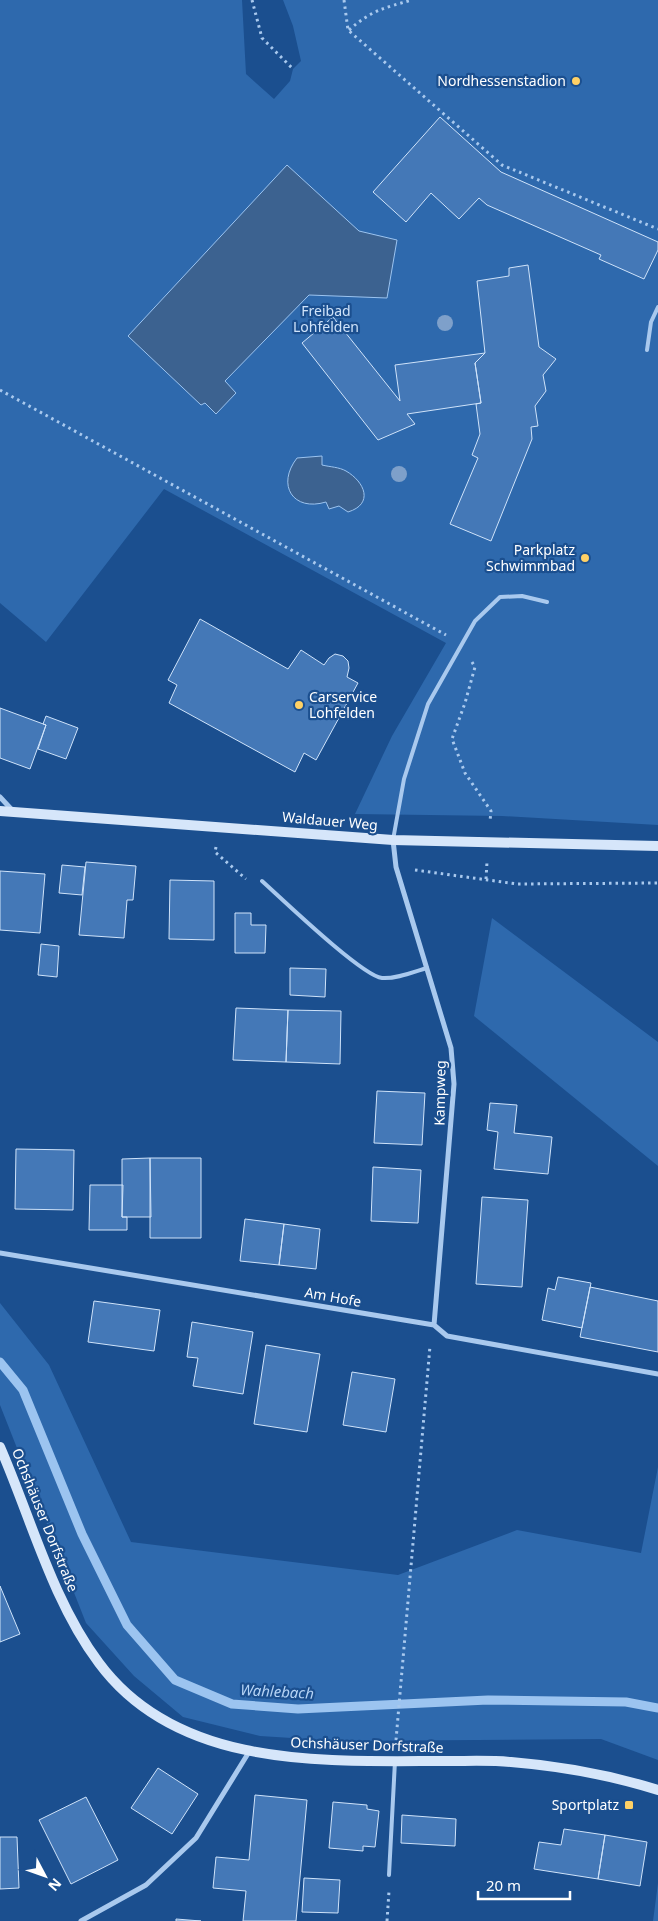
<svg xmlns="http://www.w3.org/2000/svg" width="658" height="1921" viewBox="0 0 658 1921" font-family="'Noto Sans',sans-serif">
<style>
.green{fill:#2e69ad}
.water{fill:#3c6290;stroke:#9cc4f0}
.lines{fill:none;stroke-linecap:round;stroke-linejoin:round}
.stream{stroke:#9cc4f0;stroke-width:9}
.building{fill:#4478b7;stroke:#cfe3fa}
.path{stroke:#a9c9ee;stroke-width:3;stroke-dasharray:2.5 4;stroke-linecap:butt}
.lane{stroke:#a9c9ee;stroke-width:4}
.street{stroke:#a9c9ee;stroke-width:5}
.secondary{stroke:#d6e6fa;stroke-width:10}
.tree{fill:#7ea0ca}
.poi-dot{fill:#ffd166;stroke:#1b4f8f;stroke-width:2}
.labels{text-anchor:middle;stroke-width:4.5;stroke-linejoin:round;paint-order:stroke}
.poi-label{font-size:14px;fill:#fff;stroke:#1b4f8f;text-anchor:end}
.park-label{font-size:14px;fill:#cfe3fa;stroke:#1b4f8f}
.street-label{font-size:14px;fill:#fff;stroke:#1b4f8f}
.water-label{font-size:15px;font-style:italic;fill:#b5d3f5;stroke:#1b4f8f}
</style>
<rect width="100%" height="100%" fill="#1b4f8f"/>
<path class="green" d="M0,0H242L246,74L274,99L290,81L293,69L301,61L293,26L283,0H658V825L502,816L355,814L392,736L446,643L164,489L46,642L0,603Z
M492,918L658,1042V1166L474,1016Z
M0,1303L49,1365L131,1542L398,1575L517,1530L641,1553L658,1467V1760L601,1739L339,1741L260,1736L183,1717L134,1676L86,1623L0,1405Z
M658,1883V1921H653Z"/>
<path class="water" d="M287,165L359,231L397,240L387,298L309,295L225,381L236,393L216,414L205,403L201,405L128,336Z
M322,456V465C330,467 339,467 346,471C365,482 374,504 348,512L339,506L329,509L326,502C293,512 276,485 297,458Z"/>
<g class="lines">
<path class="stream" d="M0,1362L23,1390L82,1534L127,1625L175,1680L232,1704L298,1709L488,1700L626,1702L658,1708"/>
</g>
<path class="building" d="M440,117L501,172L658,242V250L644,279L599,259L601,255L487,205L479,198L459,219L431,193L406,222L373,192Z
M528,265L539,347L556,359L543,375L546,391L535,406L538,426L531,427L532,439L491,541L450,524L478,458L472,455L480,434L476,404L481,403L475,363L485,353L477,281L509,276V268Z
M333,317L400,401L395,365L485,353L475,363L481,403L407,414L415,424L378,440L302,343Z
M200,619L288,669L301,650L324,665L329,658L335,654L343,656L348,661L349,668L347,677L358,683L316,760L304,753L295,772L169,703L177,685L168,680Z
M0,708L46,725L30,769L0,758Z
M46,716L78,728L66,759L38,749L46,725L43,724Z
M86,862L136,866L133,900H127L124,938L79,935Z
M62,865L85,867L82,895L59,893Z
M0,871L45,874L40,933L0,930Z
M170,880L214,881V940L169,939Z
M235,913H251V925H266L265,953H235Z
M41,944L59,946L57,977L38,975Z
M290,968L326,969L325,997L290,995Z
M236,1008L288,1010L286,1062L233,1060Z
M288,1010L341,1011L340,1064L286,1062Z
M377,1091L425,1093L422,1145L374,1143Z
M490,1103L517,1105L514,1133L552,1137L548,1174L494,1169L498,1132L487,1130Z
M16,1149L74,1150L73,1210L15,1209Z
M150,1158H201V1238H150Z
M150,1158L151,1217H122V1159Z
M373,1167L421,1170L418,1223L371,1221Z
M90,1185H123L122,1217H127V1230H89Z
M482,1197L528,1200L522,1287L476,1284Z
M245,1219L284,1224L279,1265L240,1261Z
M284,1224L320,1229L316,1269L279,1265Z
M558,1277L591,1283L582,1328L542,1320L548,1288L555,1290Z
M590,1287L658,1301V1352L580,1337Z
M94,1301L160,1310L154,1351L88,1342Z
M192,1322L253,1332L243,1394L193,1386L198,1358L187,1357Z
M266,1345L320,1354L307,1432L254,1424Z
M352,1372L395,1379L386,1432L343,1425Z
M0,1586L20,1634L0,1642Z
M158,1768L198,1794L172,1834L131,1808Z
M255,1795L307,1800L296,1921H243L246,1891L213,1888L216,1857L249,1860Z
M86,1797L118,1860L71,1884L39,1820Z
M333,1802L367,1805V1809L379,1811L375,1847L363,1846V1851L329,1848Z
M402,1815L456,1819L455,1846L401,1843Z
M564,1829L605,1835L598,1879L534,1869L539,1842L561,1845Z
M605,1835L647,1842L640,1886L598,1879Z
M0,1837H17L19,1888L0,1889Z
M304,1878L340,1880L338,1913L302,1912Z
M176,1919L201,1921H176Z"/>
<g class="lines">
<path class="path" d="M252,0L262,38L293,69
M344,0L348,30L502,165L658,229
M349,30C372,10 384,8 412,0
M0,390L446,635
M472,662L475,667L465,703L452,739L465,773L491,811L490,821
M216,847L215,852L246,879
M415,870L517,884L658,883
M486,879L487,862
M396,1740L430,1346
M387,1921L389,1891"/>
<path class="lane" d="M647,350L651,322L658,307
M393,840L404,779L428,704L475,621L500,597L522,596L547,602
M262,881C281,898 362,976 382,978C397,979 413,972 427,968
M389,1875L395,1761"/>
<path class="street" d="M0,797L13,811
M393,840L396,867L451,1048L454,1084L434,1325
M0,1253L434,1325L447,1336L658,1374
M81,1921L146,1885L196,1838L249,1752"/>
<path class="secondary" d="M0,811L393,840L658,846
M0,1447C31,1518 52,1600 99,1663C179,1771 328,1761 449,1761C469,1761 491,1760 511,1762C561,1766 610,1775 658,1790"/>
</g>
<g class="tree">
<circle cx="445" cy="323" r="8"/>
<circle cx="399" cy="474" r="8"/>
</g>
<g class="poi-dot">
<circle cx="576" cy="81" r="5"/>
<circle cx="585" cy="558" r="5"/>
<circle cx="299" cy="705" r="5"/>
<rect x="624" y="1800" width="10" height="10" rx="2.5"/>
</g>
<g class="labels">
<g class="poi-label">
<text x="566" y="86">Nordhessenstadion</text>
<text x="575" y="555">Parkplatz<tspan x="575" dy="16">Schwimmbad</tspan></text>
<text x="309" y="702" text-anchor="start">Carservice<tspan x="309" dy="16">Lohfelden</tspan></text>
<text x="619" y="1810">Sportplatz</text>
</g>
<g class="park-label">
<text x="326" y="316">Freibad<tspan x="326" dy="16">Lohfelden</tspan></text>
</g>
<g class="street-label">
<text transform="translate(330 821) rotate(5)" y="5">Waldauer Weg</text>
<text transform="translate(440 1093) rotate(-89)" y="5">Kampweg</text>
<text transform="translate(333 1297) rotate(10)" y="5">Am Hofe</text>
<text transform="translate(45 1520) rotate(68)" y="5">Ochshäuser Dorfstraße</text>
<text transform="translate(367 1745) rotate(2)" y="5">Ochshäuser Dorfstraße</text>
</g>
<g class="water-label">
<text transform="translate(277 1692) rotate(3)" y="5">Wahlebach</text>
</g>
</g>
<g transform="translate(45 1876) rotate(131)" stroke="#1b4f8f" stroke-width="4" paint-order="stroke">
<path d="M0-4L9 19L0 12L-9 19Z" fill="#ffffff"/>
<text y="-8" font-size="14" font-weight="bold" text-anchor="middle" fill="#ffffff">N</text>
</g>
<path d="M478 1891v8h92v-8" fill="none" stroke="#ffffff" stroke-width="2.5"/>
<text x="486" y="1891" font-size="15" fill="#ffffff" stroke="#1b4f8f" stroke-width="4" paint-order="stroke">20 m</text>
</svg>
